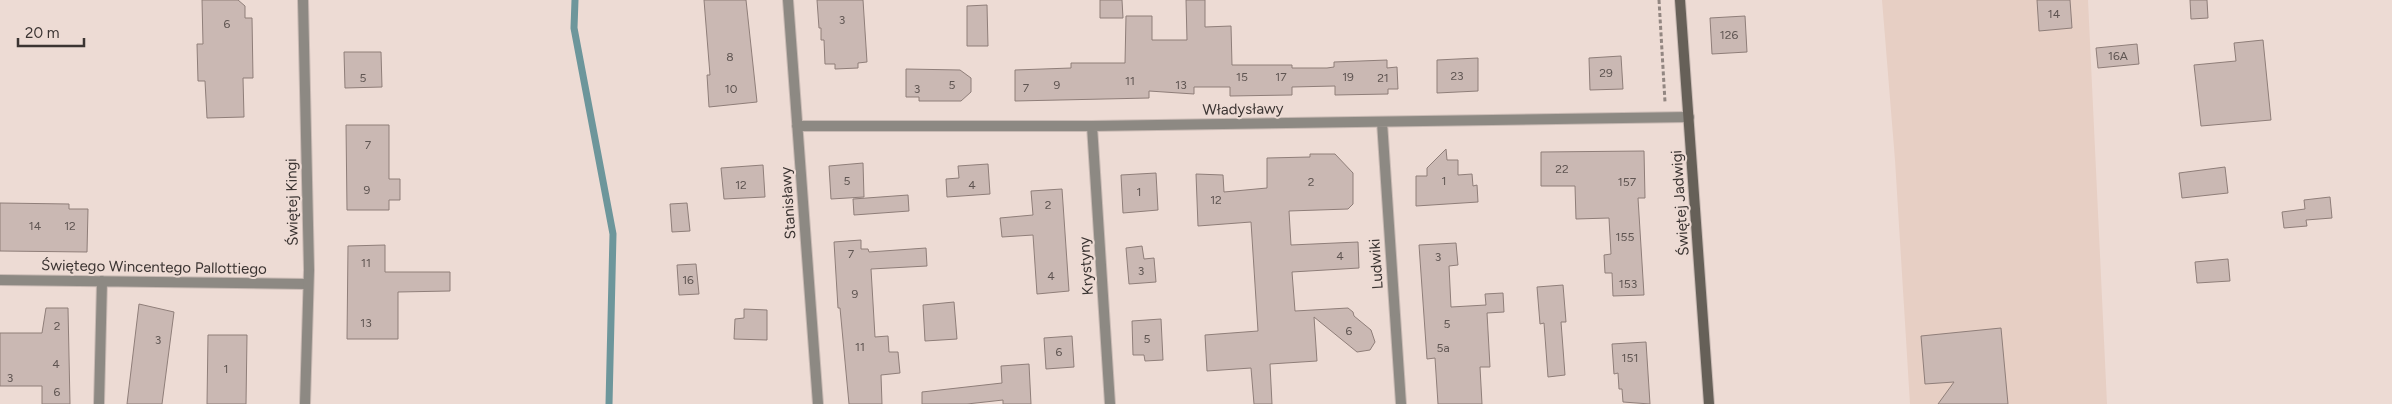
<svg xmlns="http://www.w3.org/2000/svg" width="2392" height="404" viewBox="0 0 2392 404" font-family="Figtree,sans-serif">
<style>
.built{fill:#e7cfc4}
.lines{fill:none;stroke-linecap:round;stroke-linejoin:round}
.stream{stroke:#6d969b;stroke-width:7}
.building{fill:#cab8b3;stroke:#8f7e79}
.minor-casing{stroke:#c9bab4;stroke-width:12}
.tertiary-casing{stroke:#c9bab4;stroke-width:12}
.secondary-casing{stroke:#c9bab4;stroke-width:12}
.path{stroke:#928681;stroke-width:3;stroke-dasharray:4 2.5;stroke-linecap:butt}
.minor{stroke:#8d8983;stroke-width:10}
.tertiary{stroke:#8d8983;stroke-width:10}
.secondary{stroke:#666058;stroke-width:10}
.labels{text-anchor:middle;stroke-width:4;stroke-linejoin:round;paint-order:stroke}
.number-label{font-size:12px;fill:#5f5552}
.street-label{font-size:15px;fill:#3b3432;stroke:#eddbd4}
</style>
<rect width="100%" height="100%" fill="#eddbd4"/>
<path class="built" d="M1882,0H2088L2107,404H1910L1895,160Z"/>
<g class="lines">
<path class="stream" d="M575,0L574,28L613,234L609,404"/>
</g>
<path class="building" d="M202,0H238L245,6V18H252L253,78H243L244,117L207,118L205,81H198L197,44H203Z
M704,0H746L757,102L709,107L707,75H710Z
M817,0H863L867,62L858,63V68L835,69V64H825L824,40H821V28H819Z
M1100,0H1122L1123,18H1100Z
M1186,0H1205V27L1231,26L1232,65H1292V68H1327L1334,67V62L1387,60V68L1397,67L1398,89H1388V94L1335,95V86L1292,87V95L1230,96V87H1194V94L1149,91V98L1015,101V70L1071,68V63H1125L1126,16H1152V40H1187Z
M2037,0H2070L2072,28L2039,31Z
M2190,0H2207L2208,18L2191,19Z
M987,5L988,46H967V6Z
M1745,16L1747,52L1712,54L1710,18Z
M2263,40L2271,120L2201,126L2194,65L2236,61L2234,43Z
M2137,44L2139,64L2098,68L2096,48Z
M344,52H381L382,87L345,88Z
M1621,56L1623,89L1590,90L1589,58Z
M1478,58V91L1437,93V60Z
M906,69L960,70L971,78V92L961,101H919V97H906Z
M346,125H389V179H400V200H389V210H347Z
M1446,149L1447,160H1458V175L1472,174L1473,186L1477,185L1478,202L1416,206V176H1427V168Z
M1644,151L1645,198H1638L1644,295L1613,296L1612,273H1605L1604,255L1611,254L1609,218L1576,219L1575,186H1541V152Z
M1310,154H1335L1353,173V204L1348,209L1289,211L1291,245L1358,242L1359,268L1292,272L1295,311L1348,308L1353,312L1354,316L1371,330L1375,342L1370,350L1357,352L1314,317L1317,361L1270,364L1272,404H1254L1251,368L1207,371L1205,335L1258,331L1251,222L1198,226L1196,174L1223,175L1224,192L1267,188V158L1310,157Z
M863,163L864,197L831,199L829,166Z
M988,164L990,194L947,197L946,179L959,178L958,166Z
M763,165L765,197L724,199L721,168Z
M2225,167L2228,193L2182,198L2179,173Z
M1156,173L1158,210L1123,213L1121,175Z
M1062,189L1069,291L1037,294L1033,235L1002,237L1000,218L1033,215L1031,191Z
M908,195L909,211L854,215L853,199Z
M2330,197L2332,218L2306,220L2307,226L2284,228L2282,212L2305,209L2304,200Z
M0,203L69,204V209H88L87,252L0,251Z
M687,203L690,231L672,232L670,204Z
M861,240V249H868L869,252L926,248L927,266L871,269L875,337L888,336L889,352H898L900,373L881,375L882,404H849L840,308H838L834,242Z
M1456,243L1458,265L1449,266L1451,307L1486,305L1485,294L1503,293L1504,312L1487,313L1490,367H1480L1482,404H1438L1435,358L1427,359L1419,245Z
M385,245V272H450V291L398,292V339H347L348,246Z
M1142,246L1144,259L1154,258L1156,282L1129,284L1126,248Z
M2228,259L2230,281L2197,283L2195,262Z
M696,264L699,294L679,295L677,265Z
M1563,285L1566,322H1561L1565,375L1548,377L1544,323L1540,324L1537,287Z
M954,302L957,339L925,341L923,305Z
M139,304L174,312L162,404H127Z
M46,308H68L70,404H42V386H0V333H42Z
M744,309L767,310V340L734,339L735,319L744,318Z
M1161,319L1163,360L1145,361L1144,355H1133L1132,321Z
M2001,328L2008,404H1938L1954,382L1925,384L1921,336Z
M208,335H247L246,404H207Z
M1072,336L1074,367L1046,369L1044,338Z
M1646,342L1650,404L1623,402L1622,389H1619L1618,373L1614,374L1612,344Z
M1029,364L1031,404H1003V400L967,404H922V392L1002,383L1001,366Z"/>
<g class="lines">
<defs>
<path id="minor" d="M788,0L818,404
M1382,122L1401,404
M797,126H1092L1689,117
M1092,126L1110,404
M0,280L308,284
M99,404L102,281"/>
<path id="tertiary" d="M303,0L309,270L305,404"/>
<path id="secondary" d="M1680,0L1709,404"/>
</defs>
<use href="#minor" class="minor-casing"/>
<use href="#tertiary" class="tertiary-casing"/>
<use href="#secondary" class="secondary-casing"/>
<path class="path" d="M1659,0L1665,102"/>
<use href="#minor" class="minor"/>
<use href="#tertiary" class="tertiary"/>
<use href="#secondary" class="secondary"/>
</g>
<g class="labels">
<g class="number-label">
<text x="2054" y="18">14</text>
<text x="842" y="24">3</text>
<text x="227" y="28">6</text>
<text x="1729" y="39">126</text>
<text x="2118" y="60">16A</text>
<text x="730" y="61">8</text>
<text x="1606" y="77">29</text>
<text x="1457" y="80">23</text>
<text x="1242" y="81">15</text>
<text x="1281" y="81">17</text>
<text x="1348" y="81">19</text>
<text x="363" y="82">5</text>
<text x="1383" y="82">21</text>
<text x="1130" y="85">11</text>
<text x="952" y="89">5</text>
<text x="1057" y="89">9</text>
<text x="1181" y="89">13</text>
<text x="1026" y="92">7</text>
<text x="731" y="93">10</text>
<text x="917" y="93">3</text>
<text x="368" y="149">7</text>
<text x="1562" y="173">22</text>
<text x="847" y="185">5</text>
<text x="1444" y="185">1</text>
<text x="1311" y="186">2</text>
<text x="1627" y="186">157</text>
<text x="741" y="189">12</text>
<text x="972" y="189">4</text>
<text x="367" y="194">9</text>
<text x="1139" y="196">1</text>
<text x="1216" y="204">12</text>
<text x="1048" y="209">2</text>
<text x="35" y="230">14</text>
<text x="70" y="230">12</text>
<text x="1625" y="241">155</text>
<text x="851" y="258">7</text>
<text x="1340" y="260">4</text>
<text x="1438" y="261">3</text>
<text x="366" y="267">11</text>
<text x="1141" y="275">3</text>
<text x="1051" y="280">4</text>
<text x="688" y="284">16</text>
<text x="1628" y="288">153</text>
<text x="855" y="298">9</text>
<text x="366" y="327">13</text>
<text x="1447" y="328">5</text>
<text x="57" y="330">2</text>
<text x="1349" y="335">6</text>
<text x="1147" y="343">5</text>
<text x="158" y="344">3</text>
<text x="860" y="351">11</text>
<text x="1443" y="352">5a</text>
<text x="1059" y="356">6</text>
<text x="1630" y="362">151</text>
<text x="56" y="368">4</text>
<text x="226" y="373">1</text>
<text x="10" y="382">3</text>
<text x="57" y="396">6</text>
</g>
<g class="street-label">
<text transform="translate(1243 109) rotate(-1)" y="5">Władysławy</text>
<text transform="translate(292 202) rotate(-91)" y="5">Świętej Kingi</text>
<text transform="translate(788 203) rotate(-94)" y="5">Stanisławy</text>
<text transform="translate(1680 203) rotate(-94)" y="5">Świętej Jadwigi</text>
<text transform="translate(1376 264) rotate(-94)" y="5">Ludwiki</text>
<text transform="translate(1086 266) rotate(-94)" y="5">Krystyny</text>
<text transform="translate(154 267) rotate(1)" y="5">Świętego Wincentego Pallottiego</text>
</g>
</g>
<path d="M18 38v8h66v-8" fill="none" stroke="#3b3432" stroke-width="2.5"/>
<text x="25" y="38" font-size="15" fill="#3b3432" stroke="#eddbd4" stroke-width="4" paint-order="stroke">20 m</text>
</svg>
